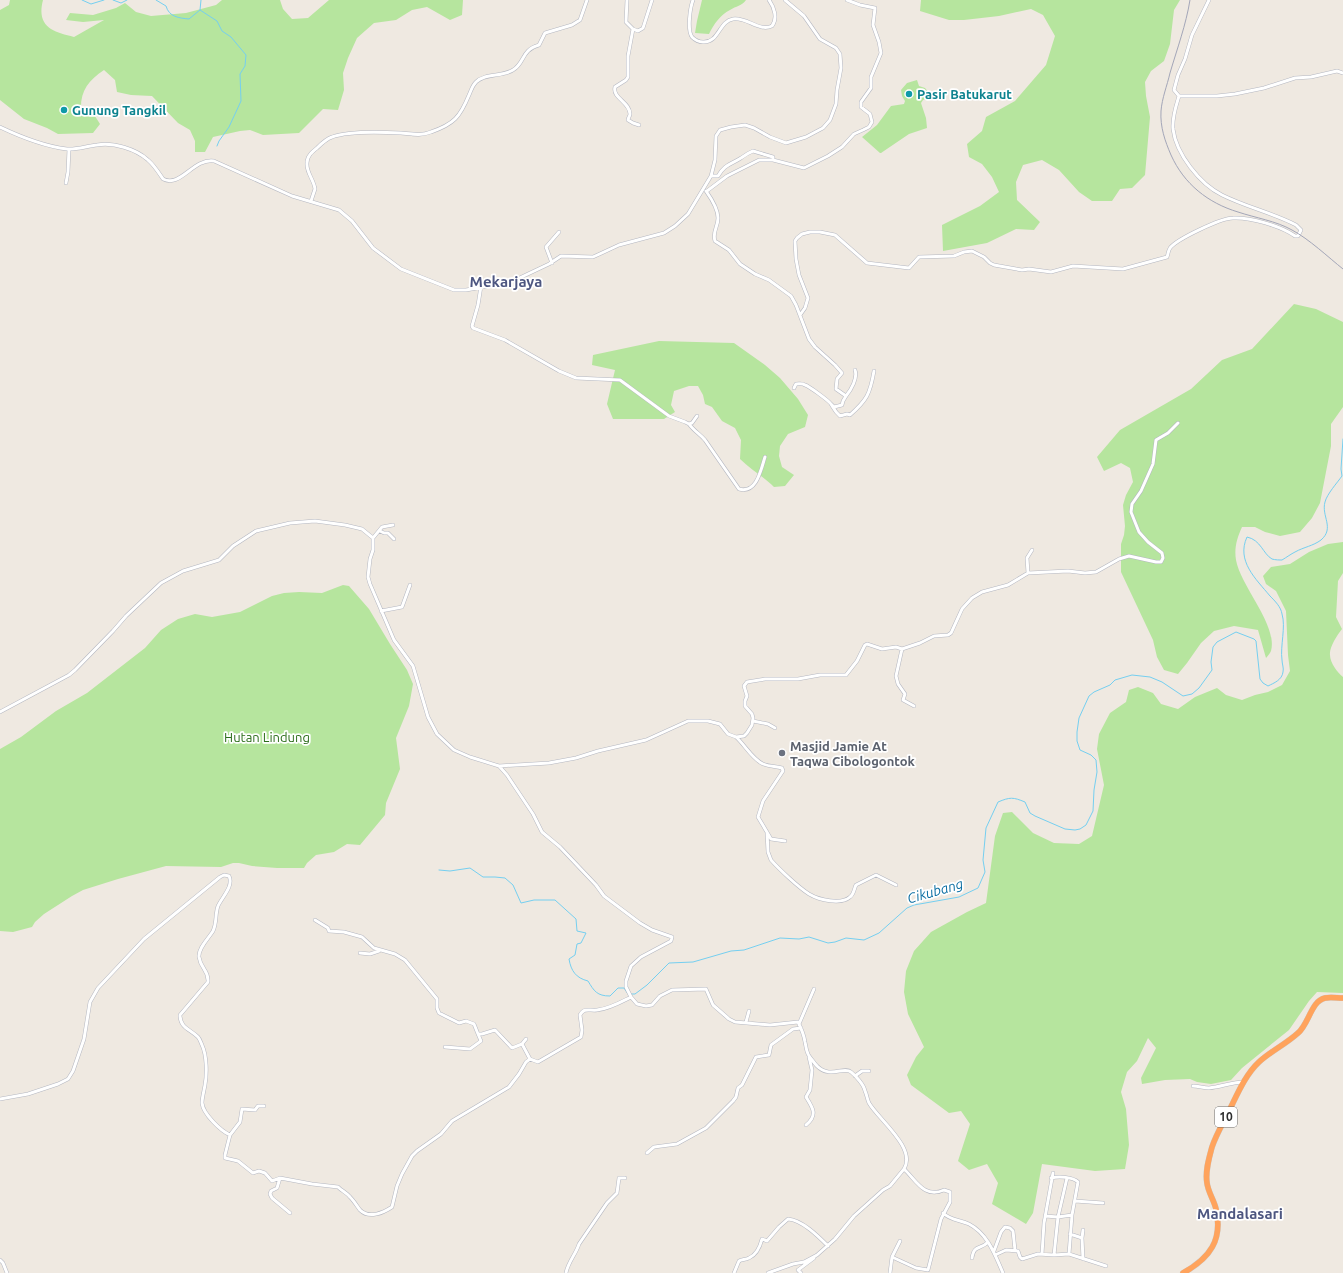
<svg xmlns="http://www.w3.org/2000/svg" width="1343" height="1273" viewBox="0 0 1343 1273" font-family="Ubuntu,sans-serif">
<style>
.green{fill:#b6e59e}
.lines{fill:none;stroke-linecap:round;stroke-linejoin:round}
.stream{stroke:#75cff0;stroke-width:1}
.street-casing{stroke:#b4b7c1;stroke-width:4}
.highway-casing{stroke:#c9c9c9;stroke-width:6}
.street{stroke:#fff;stroke-width:3}
.highway{stroke:#ffa35c;stroke-width:5.5}
.rail{stroke:#a3a6b8;stroke-width:1}
.culture-dot{fill:#0f9aa8;stroke:#fff;stroke-width:1.5}
.worship-dot{fill:#6b7280;stroke:#fff;stroke-width:1.5}
.labels{text-anchor:middle;stroke-width:3.5;stroke-linejoin:round;paint-order:stroke}
.shield{fill:#fff;stroke:#6d6d6d;stroke-width:1}
.shield-label{font-size:12px;font-weight:bold;fill:#2e2e2e}
.culture-label{font-size:13px;font-weight:bold;fill:#0d838f;stroke:#fff;text-anchor:start}
.park-label{font-size:13px;fill:#2c6e1b;stroke:#fff}
.worship-label{font-size:13px;font-weight:bold;fill:#5b616d;stroke:#fff;text-anchor:start}
.water-label{font-size:14px;font-style:italic;fill:#0d6fa3;stroke:#fff}
.quarter-label{font-size:15px;font-weight:bold;fill:#4d5680;stroke:#fff}
</style>
<rect width="100%" height="100%" fill="#efe9e1"/>
<path class="green" d="M10,0H43C36,27 53,32 74,37L104,20L83,22L66,20L70,13L93,15L116,8L125,3L136,12L151,16L186,13L216,5L222,0H280L283,9L292,19L308,18L329,0H463L462,15L450,20L427,7L412,10L396,20L374,23L357,38L348,58L343,73L344,90L338,110L323,109L299,133L263,135L250,130L240,131L213,137L205,152H195V141L190,130L178,123L152,96L131,95L117,92L115,80L104,70C88,81 80,91 81,111L93,113L100,124L93,133L58,134L47,128L24,119L0,100V10L9,5Z
M702,0H746C742,6 736,6 730,10C720,15 714,24 709,34L695,33L697,21Z
M921,0H1180L1174,10L1170,44L1164,61L1151,71L1145,82L1146,96L1150,117L1145,175L1132,188L1120,189L1112,201H1092L1079,192L1059,170L1042,160L1023,165L1016,182L1017,200L1040,222L1034,230L1016,229L987,243L943,251L942,225L980,206L999,192L992,177L982,164L969,157L967,144L982,131L986,117L1015,101L1046,65L1055,36L1043,15L1031,9L999,16L964,20H949L920,11Z
M917,80L919,86L925,88L929,93L928,98L923,100L921,103L926,118L927,128L909,134L881,153H880L862,137L877,125L891,106L904,104L905,101L902,96L901,90L907,83Z
M1294,304L1316,309L1343,322V407L1331,424V446L1320,503L1312,518L1300,532L1280,536L1265,532L1255,527H1242C1237,538 1234,548 1236,560C1241,587 1278,625 1271,651C1270,653 1268,656 1266,658L1258,630L1234,626L1214,631L1201,643L1187,663L1178,674L1164,670L1157,657L1153,640L1121,572V544L1124,535L1125,526L1123,505L1126,495L1133,482L1130,468L1121,463L1104,471L1097,457L1120,430L1191,389L1222,360L1252,349Z
M659,341L734,343L765,365L780,378L798,399L808,415L805,427L788,434L780,446L779,456L782,467L794,475L785,486L774,487C764,477 751,470 740,459L741,440L735,428L722,421L712,407L705,404L703,395L698,386H689L674,391L671,405L675,412L664,419H613L607,404L615,370L592,365L593,355Z
M1343,542V573L1338,581L1336,617L1342,629C1337,635 1329,648 1330,655C1330,663 1338,673 1343,677V993L1317,992L1309,1001L1289,1030L1242,1068L1231,1080L1211,1084L1197,1082L1190,1079L1165,1080L1142,1084L1141,1078L1156,1048L1148,1038L1137,1061L1127,1072L1121,1092L1126,1109L1129,1145L1125,1169L1095,1171L1042,1164L1033,1213L1026,1224L992,1204L998,1183L987,1164L969,1170L958,1161L970,1124L961,1111L949,1113L911,1085L907,1075L916,1057L924,1047L908,1014L904,992L906,971L914,951L931,932L967,912L986,903L995,836L1003,813L1012,812L1033,833L1054,843L1079,844L1092,836L1104,785L1097,749L1099,734L1110,713L1126,702L1129,690L1138,687L1153,693L1161,704L1178,709L1195,697L1217,688L1226,695L1242,700L1255,695L1268,692L1282,685L1290,671L1288,655L1286,611L1276,591L1266,584L1263,576L1271,567L1290,564L1309,552L1328,544Z
M343,585L349,586L369,609L390,644L407,670L413,684L409,706L396,738L400,769L386,803L385,815L360,845L347,844L334,852L316,855L307,863L304,868H277L252,866L239,863H233L221,867L166,866L118,879L83,890L72,896L44,914L35,922L32,927L13,932L0,931V749L21,737L56,711L87,693L145,648L161,630L178,619L195,614L212,617L240,612L272,596L284,593L299,592L322,593Z"/>
<g class="lines">
<path class="stream" d="M82,0L91,4L104,0
M113,0L121,3L127,0
M156,0L166,6C169,17 179,18 189,19L200,10
M201,0L200,10L217,21L222,31L231,37L246,55L245,66L240,74L241,101L229,127L219,141L217,146
M439,870L450,871L470,868L483,877H495L505,878L513,885L521,903L534,900H555L576,919L577,931L586,933L581,943L577,944L575,955L569,959C571,971 576,978 588,981C594,991 597,996 610,996L618,988H624L628,994
M631,994H635L647,985L669,963L693,962L731,951L744,950L780,938L799,939L809,937L828,943L835,942L846,938L864,940L879,933L907,908L914,905L959,897L978,888L985,872L983,860L986,828L998,802C1010,797 1013,797 1025,802L1030,813L1035,816L1065,829L1075,830L1080,829L1086,825L1093,811L1094,790L1097,772L1096,760L1091,755L1080,750L1077,741V732L1079,718L1089,696L1094,692L1110,685L1115,680L1132,675L1150,677L1162,682L1183,696L1192,694L1199,688L1212,670L1211,662L1213,647L1217,642L1236,632L1254,639L1256,641L1260,679L1263,683L1268,686C1274,683 1282,680 1283,672C1284,668 1282,664 1282,660C1280,646 1286,627 1282,614C1281,607 1275,601 1270,596C1256,579 1236,561 1247,537C1261,540 1263,554 1272,559C1275,560 1280,560 1282,560C1287,557 1291,554 1295,552C1304,547 1313,546 1321,540C1335,528 1321,516 1325,502C1327,494 1337,483 1342,476L1341,469L1343,439"/>
<defs>
<path id="street" d="M627,0L626,22L633,29L638,31L643,28L652,0
M693,0C690,8 687,30 692,37C695,40 698,42 703,42C719,43 719,21 733,19C747,17 759,32 772,26C778,18 774,7 769,0
M1209,0L1192,35L1185,59L1178,75L1174,90L1179,96H1217L1235,94L1264,88L1295,78L1311,77L1337,71L1343,73
M633,29L628,56V77L626,80L615,87C612,98 630,102 630,114C630,116 628,118 628,120L633,123L639,125
M0,127C21,137 43,146 67,149C76,150 87,146 97,145C113,142 136,149 148,160C154,165 159,173 163,179C181,188 193,158 214,161L292,196L339,210L352,221L373,248L401,269L454,290H466L511,282L549,264L561,256L593,257L619,245L664,233L675,226L688,214L711,176L715,160L716,136L720,130L731,127L745,125L754,128L770,137L786,143L806,137L823,128L830,120L836,104L837,90L841,68L840,54L836,48L820,39L804,16L785,0
M711,176H718C725,164 730,165 741,158C745,155 748,153 753,151L773,157V160
M66,183L68,172L69,149
M706,191C711,198 718,209 718,218C718,227 712,232 715,241L729,250L740,264L755,274L769,280L791,296L796,305L809,339L815,347L835,365L842,373L837,379L836,389L846,396C851,390 858,378 855,370
M707,191L727,176L759,160H773L804,168L828,156L842,147L854,134L863,130L869,127L872,122L870,114L861,107V102L871,88V77L881,53L879,42L873,25L875,8L860,5L847,0
M311,201L315,189C314,180 306,172 307,163C307,156 312,152 317,148C321,144 326,139 332,137C348,131 383,132 401,133C412,134 421,136 431,132C454,124 460,117 469,95C471,91 472,86 476,82C485,73 502,77 513,70C525,63 521,50 539,45L545,33L572,25L580,20L587,0
M552,263L546,247L559,232
M481,286L478,305L472,326L473,328L505,340L559,371L576,378L620,380L669,416L685,422L689,424L692,423L697,416
M800,315L805,308L808,298L799,275L796,259L795,241L797,238L802,234L810,232H820L835,235L867,263L909,268L919,257L954,256L964,252L972,251L984,257L990,263L994,265L1022,270L1029,269L1051,272L1073,266L1123,269L1167,257C1168,255 1168,251 1170,248C1177,239 1221,218 1233,218C1250,217 1281,226 1295,236H1298L1301,230L1296,225C1273,213 1246,207 1222,195C1200,184 1176,154 1173,129C1172,117 1176,106 1179,96
M794,388L796,384C800,384 802,383 805,385C809,386 829,401 831,404C834,409 835,412 840,416L847,414L850,415C867,400 870,394 874,371
M831,404L834,407L842,405L843,401L846,396
M689,424C694,431 700,434 705,440L739,489C757,494 761,469 765,457
M380,531L384,533H388L394,539
M373,538L382,527L393,525
M1028,573L1027,558L1032,550
M381,611L402,607L410,585
M902,649L896,676L898,684L905,694L903,700L914,706
M0,712L69,675L75,670L113,631L126,616L161,583L183,571L219,560L233,546L256,531L290,523L315,521L345,525L362,529L373,538V550L370,559L368,577L370,584L394,640L413,666L428,717L437,734L454,750L470,757L499,766L507,775L533,814L542,832L560,847L596,885L604,896L640,923L652,930L672,937L671,941L641,957L631,966L626,981V987L631,997L637,1004L646,1006L652,1005L660,996L672,990L706,989L713,1005L729,1019L735,1022L770,1025L798,1022C801,1028 804,1035 805,1042C806,1046 806,1050 808,1054C808,1055 816,1065 817,1066C830,1079 844,1066 851,1072C856,1076 864,1085 865,1091C867,1095 867,1099 869,1103C878,1119 917,1148 904,1169C916,1180 924,1199 944,1190L950,1192V1202L941,1219L928,1270L916,1268L892,1257
M753,721L768,724L775,728
M736,737C745,745 752,759 763,764C770,767 776,766 782,768L783,771L763,801L758,817L771,839L785,841
M499,766L549,763L576,758L598,751L646,740L688,721H708L720,724L728,734L736,737L744,736L747,733L752,725L753,718L752,714L745,706V701L747,696L744,686L747,682L765,679H798L820,675H846L857,661L865,645L867,644L882,649L896,647L902,649L920,643L934,636L948,635L951,633L962,609L972,598L982,592L1008,585L1028,573L1068,571L1085,573L1096,572L1119,559L1129,556L1156,562H1161L1163,558L1162,553L1148,542L1139,532L1131,512L1132,504L1141,491L1153,464L1156,440L1168,433L1178,423
M767,832L768,852L771,860C779,869 798,887 809,894C819,900 841,905 850,897C854,894 854,889 856,885L876,875L896,885
M315,920L328,928L329,931L344,932L362,937L374,948L395,954L405,960L437,999V1008L439,1013L459,1023L466,1021L474,1024L478,1034H482L495,1030L512,1048L522,1044L530,1059
M360,953L370,954L379,951
M746,1022L749,1011
M799,1024L814,989
M522,1044L526,1039
M445,1047L470,1049L481,1041L478,1034
M855,1076L862,1071H869
M1193,1086C1198,1086 1204,1088 1209,1088C1221,1087 1232,1082 1244,1082
M0,1099L28,1094L58,1084L68,1079L73,1071L84,1039L90,1002L98,988L144,939L220,877L224,875L229,876C234,886 222,897 218,906C215,914 217,923 213,931C209,938 198,948 199,957C201,970 209,970 208,982L180,1015C180,1028 190,1029 198,1037C200,1039 201,1043 202,1045C207,1056 207,1074 205,1085C204,1091 202,1098 202,1103C203,1114 221,1131 230,1135L225,1155V1158L238,1161L253,1173L259,1171L265,1173L272,1181L280,1178L312,1184L338,1187C342,1191 347,1193 350,1197C354,1201 357,1206 360,1210C369,1219 383,1213 392,1207L397,1186L402,1174L412,1156L417,1151L441,1134L452,1121L509,1087L519,1074L526,1062L530,1059L538,1062L581,1037L582,1030L580,1015C584,1007 590,1011 597,1010C609,1009 621,1002 631,997
M806,1125C818,1115 813,1108 806,1097L810,1090L812,1070L809,1057
M230,1135L240,1122L242,1109L255,1110L258,1106H264
M647,1153L654,1147L677,1144L706,1128L733,1101L736,1097L738,1088L742,1085L756,1057L769,1055L771,1045L793,1029L801,1028
M280,1178L277,1188L271,1191L270,1194L272,1198L290,1213
M1051,1178C1059,1176 1073,1177 1078,1182L1072,1215L1069,1254
M1075,1201L1103,1203
M943,1213C950,1220 960,1220 969,1224C988,1234 995,1255 1003,1273
M1045,1216L1058,1217L1072,1215
M1070,1234L1082,1238
M994,1251L1001,1232L1005,1227L1010,1228L1013,1231L1015,1250
M1042,1254L1044,1223L1053,1173
M995,1255L1006,1250L1018,1251L1020,1257L1022,1259L1038,1254L1054,1255L1069,1254L1106,1266
M1054,1255L1058,1217L1067,1178
M972,1258C974,1244 981,1250 988,1242
M1083,1259L1082,1238L1083,1230
M0,1260L3,1263L7,1273
M566,1273C568,1262 576,1254 579,1244L607,1203L617,1193L619,1178H625
M734,1273L739,1261C742,1259 745,1260 749,1258C756,1255 760,1247 762,1239L767,1241L779,1227L788,1219C802,1220 818,1236 828,1246
M768,1273L793,1264L804,1262L817,1255L835,1239L854,1216L883,1190L890,1186L904,1169
M801,1273L798,1270L814,1258
M890,1273L892,1257L900,1241"/>
<path id="highway" d="M1183,1273C1210,1258 1223,1240 1216,1209C1214,1200 1208,1192 1207,1183C1205,1171 1209,1158 1212,1147C1216,1135 1223,1123 1229,1111C1237,1095 1245,1075 1259,1062C1271,1051 1286,1044 1298,1033C1309,1024 1311,1001 1325,998C1330,997 1337,998 1343,998"/>
</defs>
<use href="#street" class="street-casing"/>
<use href="#highway" class="highway-casing"/>
<use href="#street" class="street"/>
<use href="#highway" class="highway"/>
<path class="rail" d="M1190,0C1186,25 1177,49 1170,73C1167,86 1162,98 1161,111C1160,127 1165,141 1171,155C1184,184 1208,203 1238,212C1256,218 1276,221 1292,230C1309,239 1328,257 1343,269"/>
</g>
<g class="culture-dot">
<circle cx="909" cy="94" r="4"/>
<circle cx="64" cy="110" r="4"/>
</g>
<circle class="worship-dot" cx="782" cy="753" r="4"/>
<g class="labels">
<rect class="shield" x="1215" y="1107" width="22" height="20" rx="3"/>
<g class="shield-label">
<text x="1226" y="1121">10</text>
</g>
<g class="culture-label">
<text x="917" y="99">Pasir Batukarut</text>
<text x="72" y="115">Gunung Tangkil</text>
</g>
<g class="park-label">
<text x="267" y="742">Hutan Lindung</text>
</g>
<g class="worship-label">
<text x="790" y="751">Masjid Jamie At<tspan x="790" dy="15">Taqwa Cibologontok</tspan></text>
</g>
<g class="water-label">
<text transform="translate(935 891) rotate(-16)" y="5">Cikubang</text>
</g>
<g class="quarter-label">
<text x="506" y="287">Mekarjaya</text>
<text x="1240" y="1219">Mandalasari</text>
</g>
</g>
</svg>
